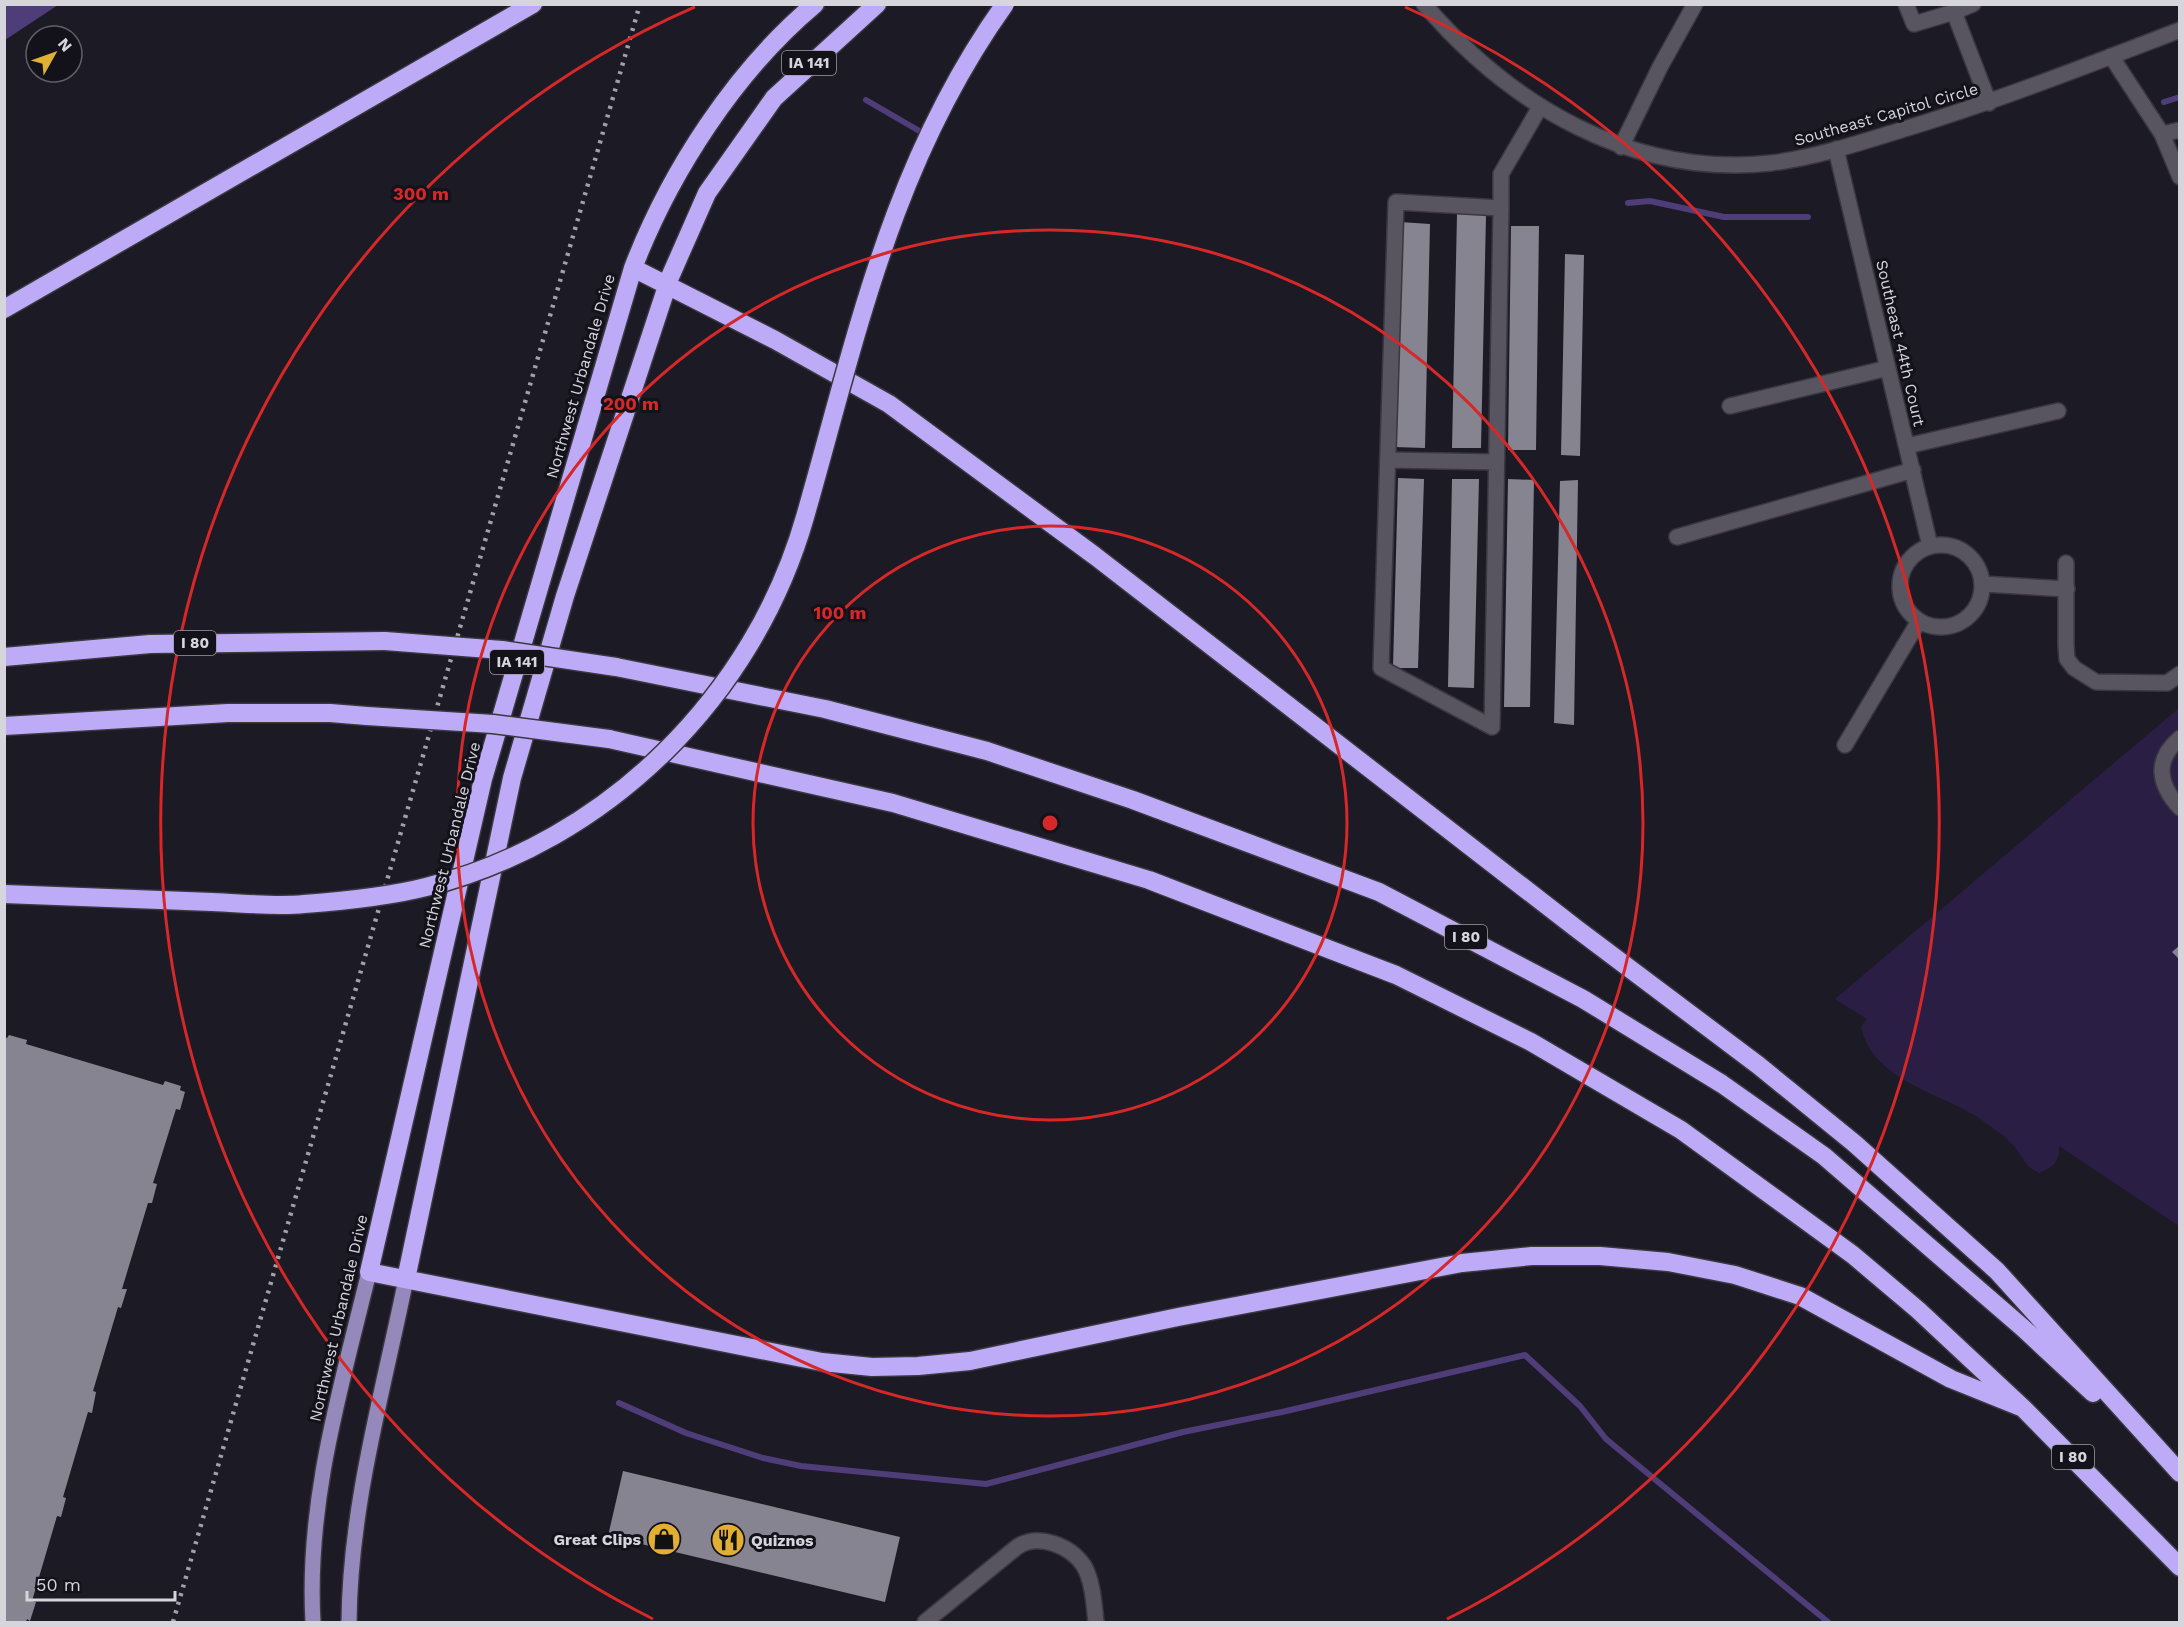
<svg xmlns="http://www.w3.org/2000/svg" width="2184" height="1627" viewBox="0 0 2184 1627" font-family="'Work Sans',sans-serif">
<style>
.green{fill:#2a1e45}
.water{fill:#4e3d78}
.lines{fill:none;stroke-linecap:round;stroke-linejoin:round}
.stream{stroke:#4e3d78;stroke-width:6}
.building{fill:#878491}
.minor-casing{stroke:#39373f;stroke-width:18}
.major-casing{stroke:#39373f;stroke-width:18}
.highway-casing{stroke:#39373f;stroke-width:21}
.minor{stroke:#585561;stroke-width:15}
.major{stroke:#9589bc;stroke-width:15}
.highway{stroke:#beabf8;stroke-width:18}
.rail{stroke:#a2a0a8;stroke-width:4.5;stroke-dasharray:3 6;stroke-linecap:butt}
.highway-bridge-casing{stroke:#39373f;stroke-width:21;stroke-linecap:butt}
.highway-bridge{stroke:#beabf8;stroke-width:18}
.ring{fill:none;stroke:#d62828;stroke-width:3}
.labels{text-anchor:middle;stroke-width:6;stroke-linejoin:round;paint-order:stroke}
.shield{fill:#13111a;stroke:#9c9aa2;stroke-width:1.5}
.shield-label{font-size:15px;font-weight:bold;fill:#d6d5dc}
.street-label{font-size:16px;fill:#d6d5dc;stroke:#13111a}
.poi-label{font-size:16px;font-weight:bold;fill:#d6d5dc;stroke:#13111a;text-anchor:end}
.centre{fill:#d62828;stroke:#13111a;stroke-width:3}
.ring-label{font-size:18px;text-anchor:middle;font-weight:bold;fill:#d62828;stroke:#13111a;stroke-width:6;stroke-linejoin:round;paint-order:stroke}
</style>
<rect width="100%" height="100%" fill="#1c1a24"/>
<path class="green" d="M2179,708V1226L2059,1146C2060,1161 2054,1167 2039,1173C2024,1167 2022,1154 2011,1143C2004,1135 1991,1127 1982,1120C1943,1093 1873,1082 1861,1027L1867,1019L1835,999Z"/>
<path class="water" d="M5,4H58V5L5,40Z"/>
<g class="lines">
<path class="stream" d="M866,100L928,136
M2164,102L2180,97
M1628,203L1650,201L1724,217H1808
M619,1403L686,1433L763,1458L801,1466L986,1484L1183,1432L1282,1412L1525,1355L1580,1406L1606,1439L1828,1622"/>
</g>
<path class="building" d="M1457,214L1486,215L1481,448H1452Z
M1400,222L1430,224L1425,448L1394,447Z
M1511,226H1539L1536,450H1508Z
M1565,254L1584,255L1580,456L1561,455Z
M1398,478L1424,479L1418,668H1393Z
M1452,479H1479L1474,688L1448,687Z
M1508,479L1534,480L1530,707H1504Z
M1578,480L1574,725L1554,723L1560,481Z
M2180,945V960L2172,952Z
M9,1035L27,1040L26,1044L163,1085L165,1081L181,1086L180,1090L185,1092L180,1110L176,1109L153,1183L157,1184L152,1203H148L122,1289H127L121,1308L118,1307L93,1391L96,1392L92,1413L88,1412L63,1497L66,1498L61,1517L57,1516L32,1601L36,1602L30,1621L27,1619L26,1622H5V1037L7,1038Z
M623,1471L900,1537L885,1602L608,1536Z"/>
<g class="lines">
<defs>
<path id="minor" d="M1424,4C1511,106 1633,178 1771,163C1819,157 1865,141 1911,127C2002,99 2091,64 2180,30
M1906,4L1914,24L1954,12
M1973,4L1954,12L1989,103
M2111,56L2162,134L2180,130
M2162,134L2180,177
M1621,147L1660,67L1695,4
M1836,149L1930,546
M1501,208L1396,202L1381,668L1492,727L1501,208V174L1540,107
M1730,406L1888,368
M1907,446L2058,411
M1388,460L1496,462
M1677,537L1913,470
M1900 586a41 41 0 1 1 82 0a41 41 0 1 1-82 0Z
M2066,563V645L2067,659L2074,668L2096,682L2167,683L2180,674
M1983,584L2067,589
M2180,738C2154,760 2158,784 2180,808
M1845,745L1919,621
M925,1622L1017,1547C1038,1533 1070,1545 1084,1566C1093,1582 1094,1605 1096,1622"/>
<path id="major" d="M313,1622C306,1502 341,1387 369,1272
M349,1622C350,1506 383,1392 406,1279"/>
<path id="highway" d="M815,4C735,71 670,172 633,268L483,779L369,1272L822,1362L872,1367L918,1366L970,1361L1178,1317L1462,1263L1532,1256H1600L1668,1262L1735,1275L1800,1296L1951,1379L2023,1408
M633,268L775,340L889,404L1095,556L1577,929L1758,1065L1854,1143L1997,1271L2180,1473
M4,309L533,4
M4,657L150,644L385,641
M616,667L825,709L987,751L1133,800L1379,892L1583,999L1722,1084L1824,1156L2023,1328L2093,1393
M4,726L228,713H330L367,716
M609,739L893,803L1149,880L1396,975L1531,1042L1681,1130L1853,1255L1918,1310L2023,1408L2180,1567
M406,1279L512,778L565,596L670,277L707,193L774,98L877,4"/>
</defs>
<use href="#minor" class="minor-casing"/>
<use href="#major" class="major-casing"/>
<use href="#highway" class="highway-casing"/>
<use href="#minor" class="minor"/>
<use href="#major" class="major"/>
<use href="#highway" class="highway"/>
<path class="rail" d="M173,1622L640,4"/>
<defs>
<path id="highway-bridge" d="M385,641L502,650L616,667
M367,716L493,724L609,739
M4,894C74,897 143,900 212,902C242,903 274,907 304,904C344,901 387,897 426,887C607,842 754,696 805,517C857,335 892,162 1005,4"/>
</defs>
<use href="#highway-bridge" class="highway-bridge-casing"/>
<use href="#highway-bridge" class="highway-bridge"/>
</g>
<g class="ring">
<circle cx="1050" cy="823" r="297"/>
<circle cx="1050" cy="823" r="593"/>
<path d="M653 1619A890 890 0 0 1 695 7M1405 7A890 890 0 0 1 1447 1619"/>
</g>
<defs>
<symbol id="shop-disc" viewBox="-11 -11 22 22"><circle r="9.5" fill="#e1af34" stroke="#13111a"/><path d="M-5-2.5h2.3a2.7 3.5 0 0 1 5.4 0H5L5.5 6h-11ZM-1.5-2.5h3a1.5 2.3 0 0 0-3 0Z" fill="#111"/></symbol>
<symbol id="restaurant-disc" viewBox="-11 -11 22 22"><circle r="9.5" fill="#e1af34" stroke="#13111a"/><path d="M-5-6h1v4h1v-4h1v4h1v-4h1v5L-1.5 .5V6h-2V.5L-5-1ZM5-6V6H3V1.5H1.5Q1.5-4 5-6Z" fill="#111"/></symbol>
</defs>
<g fill-rule="evenodd">
<use href="#shop-disc" x="645" y="1520" width="38" height="38"/>
<use href="#restaurant-disc" x="709" y="1521" width="38" height="38"/>
</g>
<g class="labels">
<g class="shield">
<rect x="782" y="51" width="54" height="24" rx="4.5"/>
<rect x="174" y="631" width="42" height="24" rx="4.5"/>
<rect x="490" y="650" width="54" height="24" rx="4.5"/>
<rect x="1445" y="925" width="42" height="24" rx="4.5"/>
<rect x="2052" y="1445" width="42" height="24" rx="4.5"/>
</g>
<g class="shield-label">
<text x="809" y="68">IA 141</text>
<text x="195" y="648">I 80</text>
<text x="517" y="667">IA 141</text>
<text x="1466" y="942">I 80</text>
<text x="2073" y="1462">I 80</text>
</g>
<g class="street-label">
<text transform="translate(1886 114) rotate(-16)" y="6">Southeast Capitol Circle</text>
<text transform="translate(1901 343) rotate(77)" y="6">Southeast 44th Court</text>
<text transform="translate(580 376) rotate(-74)" y="6">Northwest Urbandale Drive</text>
<text transform="translate(449 845) rotate(-76)" y="6">Northwest Urbandale Drive</text>
<text transform="translate(338 1318) rotate(-77)" y="6">Northwest Urbandale Drive</text>
</g>
<g class="poi-label">
<text x="641" y="1545">Great Clips</text>
<text x="751" y="1546" text-anchor="start">Quiznos</text>
</g>
</g>
<circle cx="1050" cy="823" r="9" class="centre"/>
<g class="ring-label">
<text x="421" y="200">300 m</text>
<text x="631" y="410">200 m</text>
<text x="840" y="619">100 m</text>
</g>
<rect width="2184" height="1627" fill="none" stroke="#d6d5dc" stroke-width="12"/>
<g transform="translate(54 54) rotate(50)"><circle r="28" fill="#13111a" stroke="#615f68" stroke-width="1.5"/>
<path d="M0-4.5L10 22L0 15L-10 22Z" fill="#e1af34"/>
<text y="-9" font-size="16" font-weight="bold" text-anchor="middle" fill="#d6d5dc">N</text>
</g>
<path d="M27 1591v9h148v-9" fill="none" stroke="#d6d5dc" stroke-width="3"/>
<text x="36" y="1591" font-size="18" fill="#d6d5dc" stroke="#13111a" stroke-width="4.5" paint-order="stroke">50 m</text>
</svg>
